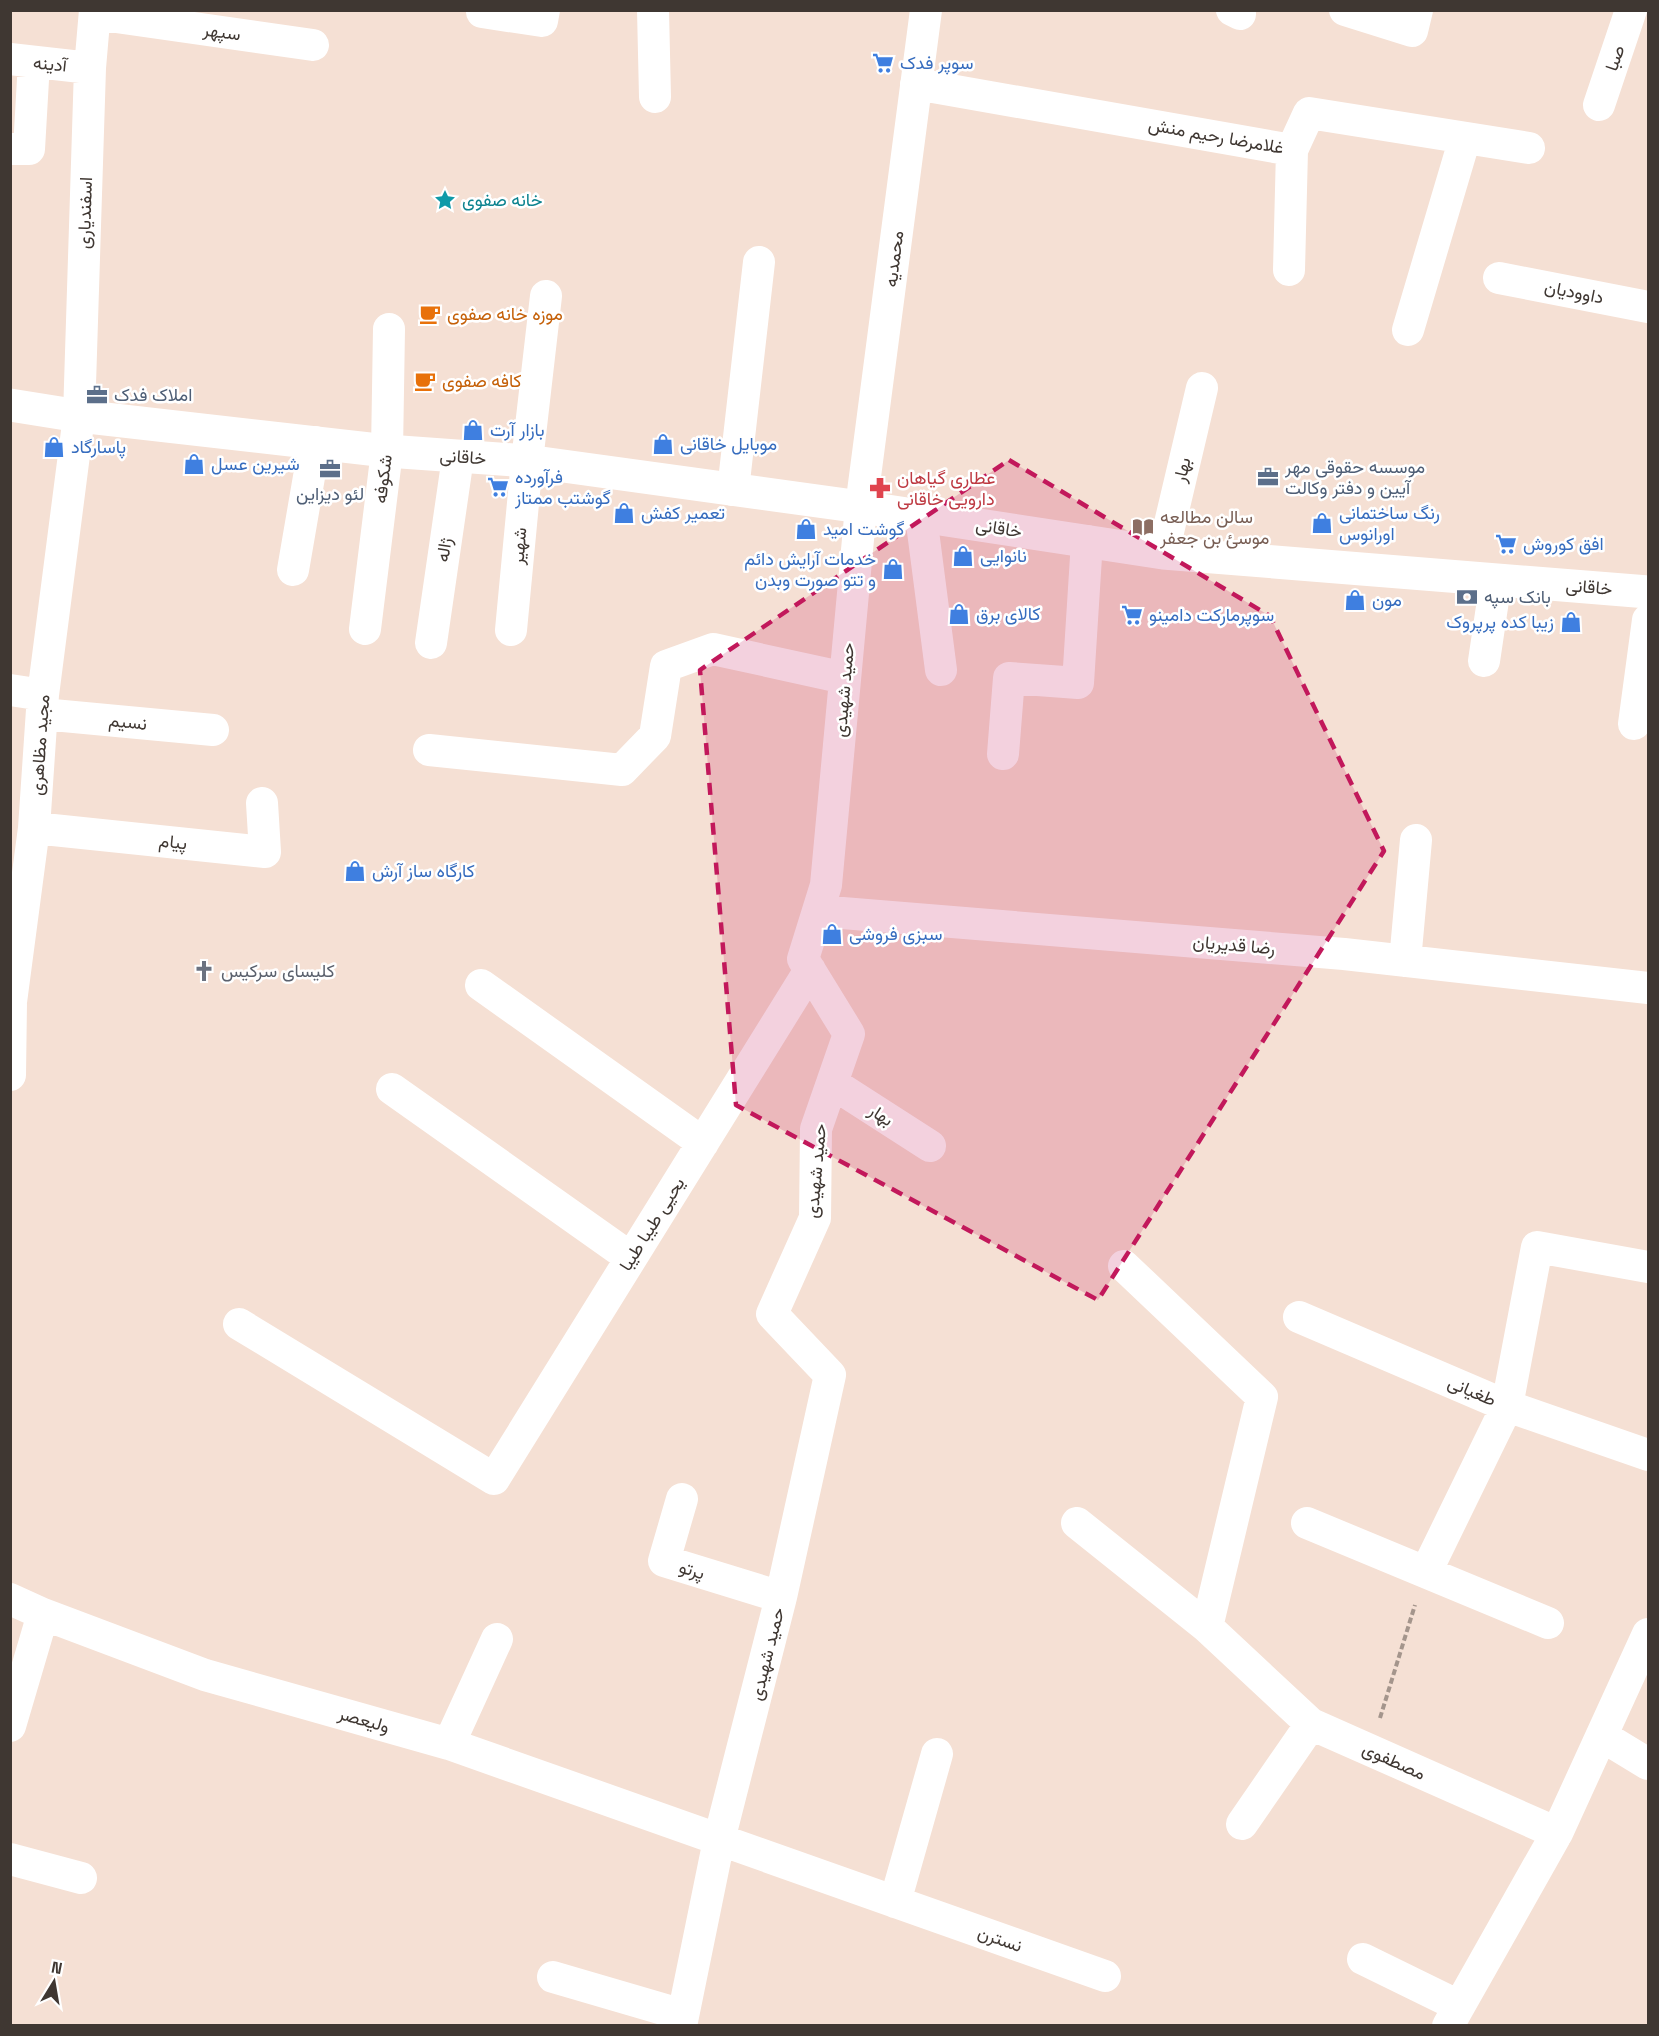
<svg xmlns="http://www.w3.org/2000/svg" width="1659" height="2036" viewBox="0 0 1659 2036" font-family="'Space Grotesk',Vazirmatn,sans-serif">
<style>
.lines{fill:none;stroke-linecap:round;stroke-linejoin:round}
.path{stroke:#a4958c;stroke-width:4;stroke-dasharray:6 3;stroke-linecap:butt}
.minor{stroke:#fff;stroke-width:32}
.tertiary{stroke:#fff;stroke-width:33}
.marked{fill:#c2185b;fill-opacity:0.2;stroke:#c2185b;stroke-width:4.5;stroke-dasharray:12 8;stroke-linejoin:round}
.labels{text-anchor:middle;stroke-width:5;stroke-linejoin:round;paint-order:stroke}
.street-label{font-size:18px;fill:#3f3732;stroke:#fff}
.shop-label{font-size:18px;fill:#366cbe;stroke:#fff;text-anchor:start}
.culture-label{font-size:18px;fill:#0d838f;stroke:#fff;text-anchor:start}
.food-label{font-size:18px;fill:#c56008;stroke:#fff;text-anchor:start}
.service-label{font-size:18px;fill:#4e5e75;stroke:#fff;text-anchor:start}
.health-label{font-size:18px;fill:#be3a42;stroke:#fff;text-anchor:start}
.education-label{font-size:18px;fill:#785e54;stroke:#fff;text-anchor:start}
.worship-label{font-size:18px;fill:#5b616d;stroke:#fff;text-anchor:start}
</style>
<rect width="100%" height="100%" fill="#f5e0d4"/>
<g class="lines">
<path class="path" d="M1380,1718L1415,1605"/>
<path class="minor" d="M653,10L655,97
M1232,10L1240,14
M1345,10L1412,31L1417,10
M482,12L542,21L544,10
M95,14L313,45
M10,59L90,68
M916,84L1292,150L1309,113L1529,148
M1599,105L1631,10
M10,149H29L34,62
M1289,270L1292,150
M1499,278L1648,307
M1408,330L1465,138
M733,490L759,262
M921,516L941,670
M1163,553L1202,388
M293,570L315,442
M365,629L387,451L389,329
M511,630L527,461L546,296
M431,643L458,457
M1484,661L1496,580
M10,690L43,695
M42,714L213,730
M1634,724L1648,620
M429,750L622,770L655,736L666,666L713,649L845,678
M1003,754L1009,678L1078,683L1087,541
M34,828L265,852L262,803
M818,911L1344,954L1648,988
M1405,961L1416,840
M481,985L703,1143
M10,1075L11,1002L34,828L43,695L79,416L90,68L95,10
M832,1083L930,1146
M392,1089L631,1258
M1124,1266L1262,1397L1207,1627
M1299,1317L1507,1406L1648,1455
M239,1324L494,1479L810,970
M682,1499L664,1561L781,1597
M1077,1523L1207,1627L1311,1724L1557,1833L1448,2026
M1307,1523L1548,1623
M1426,1572L1507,1406L1537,1247L1648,1267
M10,1599L43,1614L205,1675L449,1744L1105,1976
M10,1726L43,1614
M1602,1736L1648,1764
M449,1744L497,1639
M1242,1824L1311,1724
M1557,1833L1648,1634
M10,1859L81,1878
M895,1902L937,1754
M1363,1959L1459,2006
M553,1977L683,2015
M681,2026L719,1840L781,1597L830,1375L772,1314L815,1218L816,1129L849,1034L803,959L826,885L861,507L926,10"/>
<path class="tertiary" d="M10,405L79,416L387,451L527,461L861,507L1163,553L1648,592"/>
</g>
<path class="marked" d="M1009,460L1270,616L1384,851L1098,1300L736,1105L700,670Z"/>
<defs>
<symbol id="supermarket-bare" viewBox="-9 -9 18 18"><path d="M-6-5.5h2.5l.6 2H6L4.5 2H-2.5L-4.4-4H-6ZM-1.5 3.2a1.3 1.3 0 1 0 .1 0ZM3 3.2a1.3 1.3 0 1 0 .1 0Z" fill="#3f7fe0" stroke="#fff" stroke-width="2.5" paint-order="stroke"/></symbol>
<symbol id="sight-bare" viewBox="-9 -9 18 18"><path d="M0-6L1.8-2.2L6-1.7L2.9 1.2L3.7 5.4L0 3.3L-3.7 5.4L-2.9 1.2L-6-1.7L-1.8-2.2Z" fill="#0f9aa8" stroke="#fff" stroke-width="2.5" paint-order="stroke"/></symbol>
<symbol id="cafe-bare" viewBox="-9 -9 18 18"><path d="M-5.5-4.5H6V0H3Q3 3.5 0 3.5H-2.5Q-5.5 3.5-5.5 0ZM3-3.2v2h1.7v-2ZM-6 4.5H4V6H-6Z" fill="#e8710a" stroke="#fff" stroke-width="2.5" paint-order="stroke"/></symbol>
<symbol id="office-bare" viewBox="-9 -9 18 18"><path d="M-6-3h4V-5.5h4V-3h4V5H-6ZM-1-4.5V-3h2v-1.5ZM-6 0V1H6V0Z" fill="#5c6f8a" stroke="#fff" stroke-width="2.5" paint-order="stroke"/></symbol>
<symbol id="shop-bare" viewBox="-9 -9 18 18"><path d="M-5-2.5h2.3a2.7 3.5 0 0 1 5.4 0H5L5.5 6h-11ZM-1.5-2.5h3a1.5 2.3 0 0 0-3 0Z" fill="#3f7fe0" stroke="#fff" stroke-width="2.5" paint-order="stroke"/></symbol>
<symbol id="pharmacy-bare" viewBox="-9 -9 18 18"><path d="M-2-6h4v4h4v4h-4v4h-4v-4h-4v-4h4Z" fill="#e0444e" stroke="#fff" stroke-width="2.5" paint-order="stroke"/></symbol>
<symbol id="library-bare" viewBox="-9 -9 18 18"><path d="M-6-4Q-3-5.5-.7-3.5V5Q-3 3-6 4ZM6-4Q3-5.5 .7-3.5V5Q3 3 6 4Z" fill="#8d6e63" stroke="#fff" stroke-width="2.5" paint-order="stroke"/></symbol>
<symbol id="bank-bare" viewBox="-9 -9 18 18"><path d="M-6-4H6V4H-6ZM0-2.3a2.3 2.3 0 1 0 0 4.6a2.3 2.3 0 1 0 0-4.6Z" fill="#5c6f8a" stroke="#fff" stroke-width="2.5" paint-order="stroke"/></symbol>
<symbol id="church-bare" viewBox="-9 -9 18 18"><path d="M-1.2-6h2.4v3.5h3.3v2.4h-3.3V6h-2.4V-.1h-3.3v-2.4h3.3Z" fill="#6b7280" stroke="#fff" stroke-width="2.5" paint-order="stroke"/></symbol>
</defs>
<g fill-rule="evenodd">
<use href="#supermarket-bare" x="868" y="48" width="30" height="30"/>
<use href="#sight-bare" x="430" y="185" width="30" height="30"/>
<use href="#cafe-bare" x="415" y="299" width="30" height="30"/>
<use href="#cafe-bare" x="410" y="366" width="30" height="30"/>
<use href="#office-bare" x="82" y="380" width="30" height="30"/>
<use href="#shop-bare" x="458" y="415" width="30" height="30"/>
<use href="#shop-bare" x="648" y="429" width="30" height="30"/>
<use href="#shop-bare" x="39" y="432" width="30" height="30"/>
<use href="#shop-bare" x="179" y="449" width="30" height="30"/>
<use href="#office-bare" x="315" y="454" width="30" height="30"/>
<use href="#office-bare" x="1253" y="462" width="30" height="30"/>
<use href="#supermarket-bare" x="483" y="472" width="30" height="30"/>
<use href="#pharmacy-bare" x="865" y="473" width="30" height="30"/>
<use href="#shop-bare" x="609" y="498" width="30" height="30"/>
<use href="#shop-bare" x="1307" y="508" width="30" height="30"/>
<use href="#library-bare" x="1128" y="512" width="30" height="30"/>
<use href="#shop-bare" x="791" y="514" width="30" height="30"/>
<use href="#supermarket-bare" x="1491" y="529" width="30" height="30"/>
<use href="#shop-bare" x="948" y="541" width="30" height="30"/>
<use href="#shop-bare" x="878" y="554" width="30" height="30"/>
<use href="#bank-bare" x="1452" y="582" width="30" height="30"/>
<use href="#shop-bare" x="1340" y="585" width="30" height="30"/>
<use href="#shop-bare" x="944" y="599" width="30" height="30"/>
<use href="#supermarket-bare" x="1117" y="600" width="30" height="30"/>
<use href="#shop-bare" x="1556" y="607" width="30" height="30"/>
<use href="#shop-bare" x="340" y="856" width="30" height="30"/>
<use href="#shop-bare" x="817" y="919" width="30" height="30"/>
<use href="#church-bare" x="189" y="956" width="30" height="30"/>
</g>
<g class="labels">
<g class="street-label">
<text transform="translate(222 32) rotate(8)" y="6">سپهر</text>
<text transform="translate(1615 58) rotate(-71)" y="6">صبا</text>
<text transform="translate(50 64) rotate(6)" y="6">آدینه</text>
<text transform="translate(1216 136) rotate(10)" y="6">غلامرضا رحیم منش</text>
<text transform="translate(85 213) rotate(-88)" y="6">اسفندیاری</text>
<text transform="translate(894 259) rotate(-83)" y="6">محمدیه</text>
<text transform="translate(1574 292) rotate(11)" y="6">داوودیان</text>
<text transform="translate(463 457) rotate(4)" y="6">خاقانی</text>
<text transform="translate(1182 470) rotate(-77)" y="6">بهار</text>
<text transform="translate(383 479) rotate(-83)" y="6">شکوفه</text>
<text transform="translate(999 528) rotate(9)" y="6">خاقانی</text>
<text transform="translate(519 546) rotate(-85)" y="6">شهیر</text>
<text transform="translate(444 550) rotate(-82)" y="6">ژاله</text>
<text transform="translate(1589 587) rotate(5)" y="6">خاقانی</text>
<text transform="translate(844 690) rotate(-85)" y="6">حمید شهیدی</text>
<text transform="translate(128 722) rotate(6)" y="6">نسیم</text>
<text transform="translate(40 745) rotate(-86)" y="6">مجید مظاهری</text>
<text transform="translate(173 842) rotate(6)" y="6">پیام</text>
<text transform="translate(1234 945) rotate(5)" y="6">رضا قدیریان</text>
<text transform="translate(881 1115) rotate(33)" y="6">بهار</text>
<text transform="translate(816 1171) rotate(-85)" y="6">حمید شهیدی</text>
<text transform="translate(652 1224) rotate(-58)" y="6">یحیی طیبا طیبا</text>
<text transform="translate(1472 1391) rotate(23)" y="6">طغیانی</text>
<text transform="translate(692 1570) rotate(17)" y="6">پرتو</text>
<text transform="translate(767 1654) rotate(-76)" y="6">حمید شهیدی</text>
<text transform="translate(364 1720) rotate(16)" y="6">ولیعصر</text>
<text transform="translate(1394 1761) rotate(24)" y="6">مصطفوی</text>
<text transform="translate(1000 1939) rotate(19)" y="6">نسترن</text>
</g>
<g class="shop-label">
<text x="900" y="69">سوپر فدک</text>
<text x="490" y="436">بازار آرت</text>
<text x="680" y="450">موبایل خاقانی</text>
<text x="71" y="453">پاسارگاد</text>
<text x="211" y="470">شیرین عسل</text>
<text x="515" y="483">فرآورده<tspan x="515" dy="21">گوشتب ممتاز</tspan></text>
<text x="641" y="519">تعمیر کفش</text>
<text x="1339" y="519">رنگ ساختمانی<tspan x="1339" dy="21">اورانوس</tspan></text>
<text x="823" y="535">گوشت امید</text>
<text x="1523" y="550">افق کوروش</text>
<text x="980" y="562">نانوایی</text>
<text x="876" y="565" text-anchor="end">خدمات آرایش دائم<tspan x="876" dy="21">و تتو صورت وبدن</tspan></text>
<text x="1372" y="606">مون</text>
<text x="976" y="620">کالای برق</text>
<text x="1149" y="621">سوپرمارکت دامینو</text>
<text x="1554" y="628" text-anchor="end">زیبا کده پرپروک</text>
<text x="372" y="877">کارگاه ساز آرش</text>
<text x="849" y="940">سبزی فروشی</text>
</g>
<g class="culture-label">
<text x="462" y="206">خانه صفوی</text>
</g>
<g class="food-label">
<text x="447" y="320">موزه خانه صفوی</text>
<text x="442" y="387">کافه صفوی</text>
</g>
<g class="service-label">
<text x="114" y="401">املاک فدک</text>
<text x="1285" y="473">موسسه حقوقی مهر<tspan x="1285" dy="21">آیین و دفتر وکالت</tspan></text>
<text x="330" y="500" text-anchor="middle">لئو دیزاین</text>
<text x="1484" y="603">بانک سپه</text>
</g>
<g class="health-label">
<text x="897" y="484">عطاری گیاهان<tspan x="897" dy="21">دارویی خاقانی</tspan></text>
</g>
<g class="education-label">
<text x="1160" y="523">سالن مطالعه<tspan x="1160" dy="21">موسئ بن جعفر</tspan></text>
</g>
<g class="worship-label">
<text x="221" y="977">کلیسای سرکیس</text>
</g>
</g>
<rect width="1659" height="2036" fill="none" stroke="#3f3732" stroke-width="24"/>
<g transform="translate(54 1982) rotate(11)" stroke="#ffffff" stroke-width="4.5" paint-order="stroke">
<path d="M0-4.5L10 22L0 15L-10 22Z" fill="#3f3732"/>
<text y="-9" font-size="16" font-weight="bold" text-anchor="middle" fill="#3f3732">N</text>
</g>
</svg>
